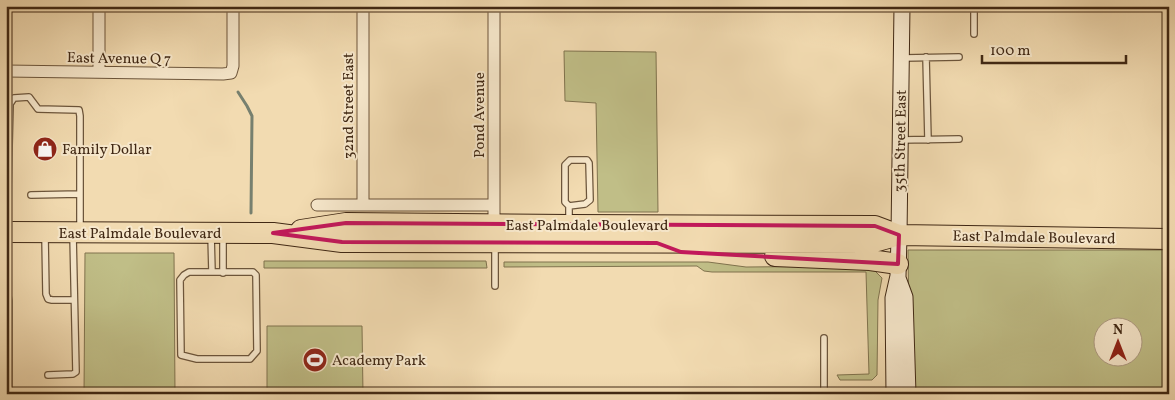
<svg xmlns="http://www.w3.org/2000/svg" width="1175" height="400" viewBox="0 0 1175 400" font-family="Vollkorn,serif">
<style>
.green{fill:#c0be87;stroke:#80734e;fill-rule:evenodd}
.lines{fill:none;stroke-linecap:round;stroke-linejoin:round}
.stream{stroke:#77806f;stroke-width:3}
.lane-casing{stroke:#6c553b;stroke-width:8}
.street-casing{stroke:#6c553b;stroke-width:13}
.secondary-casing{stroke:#402814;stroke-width:17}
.highway-casing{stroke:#402814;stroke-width:22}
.lane{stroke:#f7e8cc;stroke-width:5.5}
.street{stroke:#f7e8cc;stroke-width:11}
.secondary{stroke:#f7e8cc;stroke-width:15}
.highway{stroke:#f2dbb1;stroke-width:20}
.marked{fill:none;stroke:#c2185b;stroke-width:4;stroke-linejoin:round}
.labels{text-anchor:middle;stroke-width:4;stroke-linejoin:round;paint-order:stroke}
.street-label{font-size:15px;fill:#402814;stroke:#f7e8cc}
.poi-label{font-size:15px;fill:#402814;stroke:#f7e8cc;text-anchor:start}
</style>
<rect width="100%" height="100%" fill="#f2dbb1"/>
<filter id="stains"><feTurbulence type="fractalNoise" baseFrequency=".004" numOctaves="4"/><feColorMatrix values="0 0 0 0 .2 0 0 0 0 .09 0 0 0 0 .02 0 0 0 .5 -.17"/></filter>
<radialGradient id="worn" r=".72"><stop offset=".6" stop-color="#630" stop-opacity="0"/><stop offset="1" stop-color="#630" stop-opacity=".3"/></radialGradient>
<path class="green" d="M564,51L656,52L658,212H598L596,103L565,101Z
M908,250H1169V394H910ZM1102,328H1132V358H1102Z
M85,253H174L175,394H84Z
M264,261H486L487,268H264Z
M504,262H708L746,267L870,266L882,278L878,300L877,375L872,380H840L837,375L869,374L866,272H712L704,271L697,266L504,267Z
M362,326L363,394H267V326Z"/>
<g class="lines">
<path class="stream" d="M238,92L247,106L252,116L251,213"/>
<defs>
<path id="lane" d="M974,6V34
M926,57L928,140
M903,58L959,57
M900,140L959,139
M31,195L80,194
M569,221V206L565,202V165L570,160H587L589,163L590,200L585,204L569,206
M7,228L10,104L14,98L29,97L38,109L79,110L80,116V229
M211,235L212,272
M45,237L46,294L48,299L52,300H74
M495,246V286
M189,272H253L256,275L257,351L250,359H197L181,355L180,280L184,275Z
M223,273V237
M6,286L9,301V394
M824,338V394
M48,375L73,374L76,372L73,235
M839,394L892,393"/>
<path id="street" d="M99,6V72
M6,71L223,74L231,73L233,66V6
M317,205H494
M363,205V6
M494,225V6"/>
<path id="secondary" d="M898,278L905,297L908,394
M894,394L893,298L898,276L899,235L902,6"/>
<path id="highway" d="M301,230L346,223L569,225L875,226L899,235
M6,232L273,233L342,242L870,243L899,235L1169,239
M775,256L870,260L898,264"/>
</defs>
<use href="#lane" class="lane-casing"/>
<use href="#street" class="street-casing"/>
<use href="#secondary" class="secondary-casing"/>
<use href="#highway" class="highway-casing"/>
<use href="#lane" class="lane"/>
<use href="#street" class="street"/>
<use href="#secondary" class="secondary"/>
<use href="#highway" class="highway"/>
</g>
<path class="marked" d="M346,223L875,226L899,235L898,264L681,252L657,243L342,242L273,233Z"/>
<defs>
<symbol id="shop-disc" viewBox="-11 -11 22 22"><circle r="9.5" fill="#8f2418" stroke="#f7e8cc"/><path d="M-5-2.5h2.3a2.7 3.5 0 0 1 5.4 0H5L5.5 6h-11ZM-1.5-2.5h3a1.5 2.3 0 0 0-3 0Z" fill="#fff"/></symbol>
<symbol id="stadium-disc" viewBox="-11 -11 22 22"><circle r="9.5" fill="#8f2418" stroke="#f7e8cc"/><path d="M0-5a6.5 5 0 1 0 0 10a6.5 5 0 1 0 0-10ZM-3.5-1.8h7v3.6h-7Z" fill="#fff"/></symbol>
</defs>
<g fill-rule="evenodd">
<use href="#shop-disc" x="31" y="135" width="28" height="28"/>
<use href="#stadium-disc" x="301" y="346" width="28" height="28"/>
</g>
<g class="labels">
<g class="street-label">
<text transform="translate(119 58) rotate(1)" y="5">East Avenue Q 7</text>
<text transform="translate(348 106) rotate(-90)" y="5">32nd Street East</text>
<text transform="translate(479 115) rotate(-90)" y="5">Pond Avenue</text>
<text transform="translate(900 141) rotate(-89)" y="5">35th Street East</text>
<text x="587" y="230">East Palmdale Boulevard</text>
<text x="140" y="238">East Palmdale Boulevard</text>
<text transform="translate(1034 237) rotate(1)" y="5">East Palmdale Boulevard</text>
</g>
<g class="poi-label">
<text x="62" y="154">Family Dollar</text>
<text x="332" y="365">Academy Park</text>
</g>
</g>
<rect width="1175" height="400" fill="none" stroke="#f2dbb1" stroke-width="25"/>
<rect x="8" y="8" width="1160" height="385" fill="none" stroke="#402814" stroke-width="2.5"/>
<rect x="12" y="12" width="1150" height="375" fill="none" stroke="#402814"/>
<g transform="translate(1118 342)"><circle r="24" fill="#f7e8cc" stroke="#ae9b82"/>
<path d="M0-4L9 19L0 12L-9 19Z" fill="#8f2418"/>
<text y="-8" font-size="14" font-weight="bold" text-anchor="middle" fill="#402814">N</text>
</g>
<path d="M982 55v8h144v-8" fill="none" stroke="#402814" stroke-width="2.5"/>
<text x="990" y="55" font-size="15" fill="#402814" stroke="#f7e8cc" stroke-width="4" paint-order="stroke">100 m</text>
<rect width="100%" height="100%" filter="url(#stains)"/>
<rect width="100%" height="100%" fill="url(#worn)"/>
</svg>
